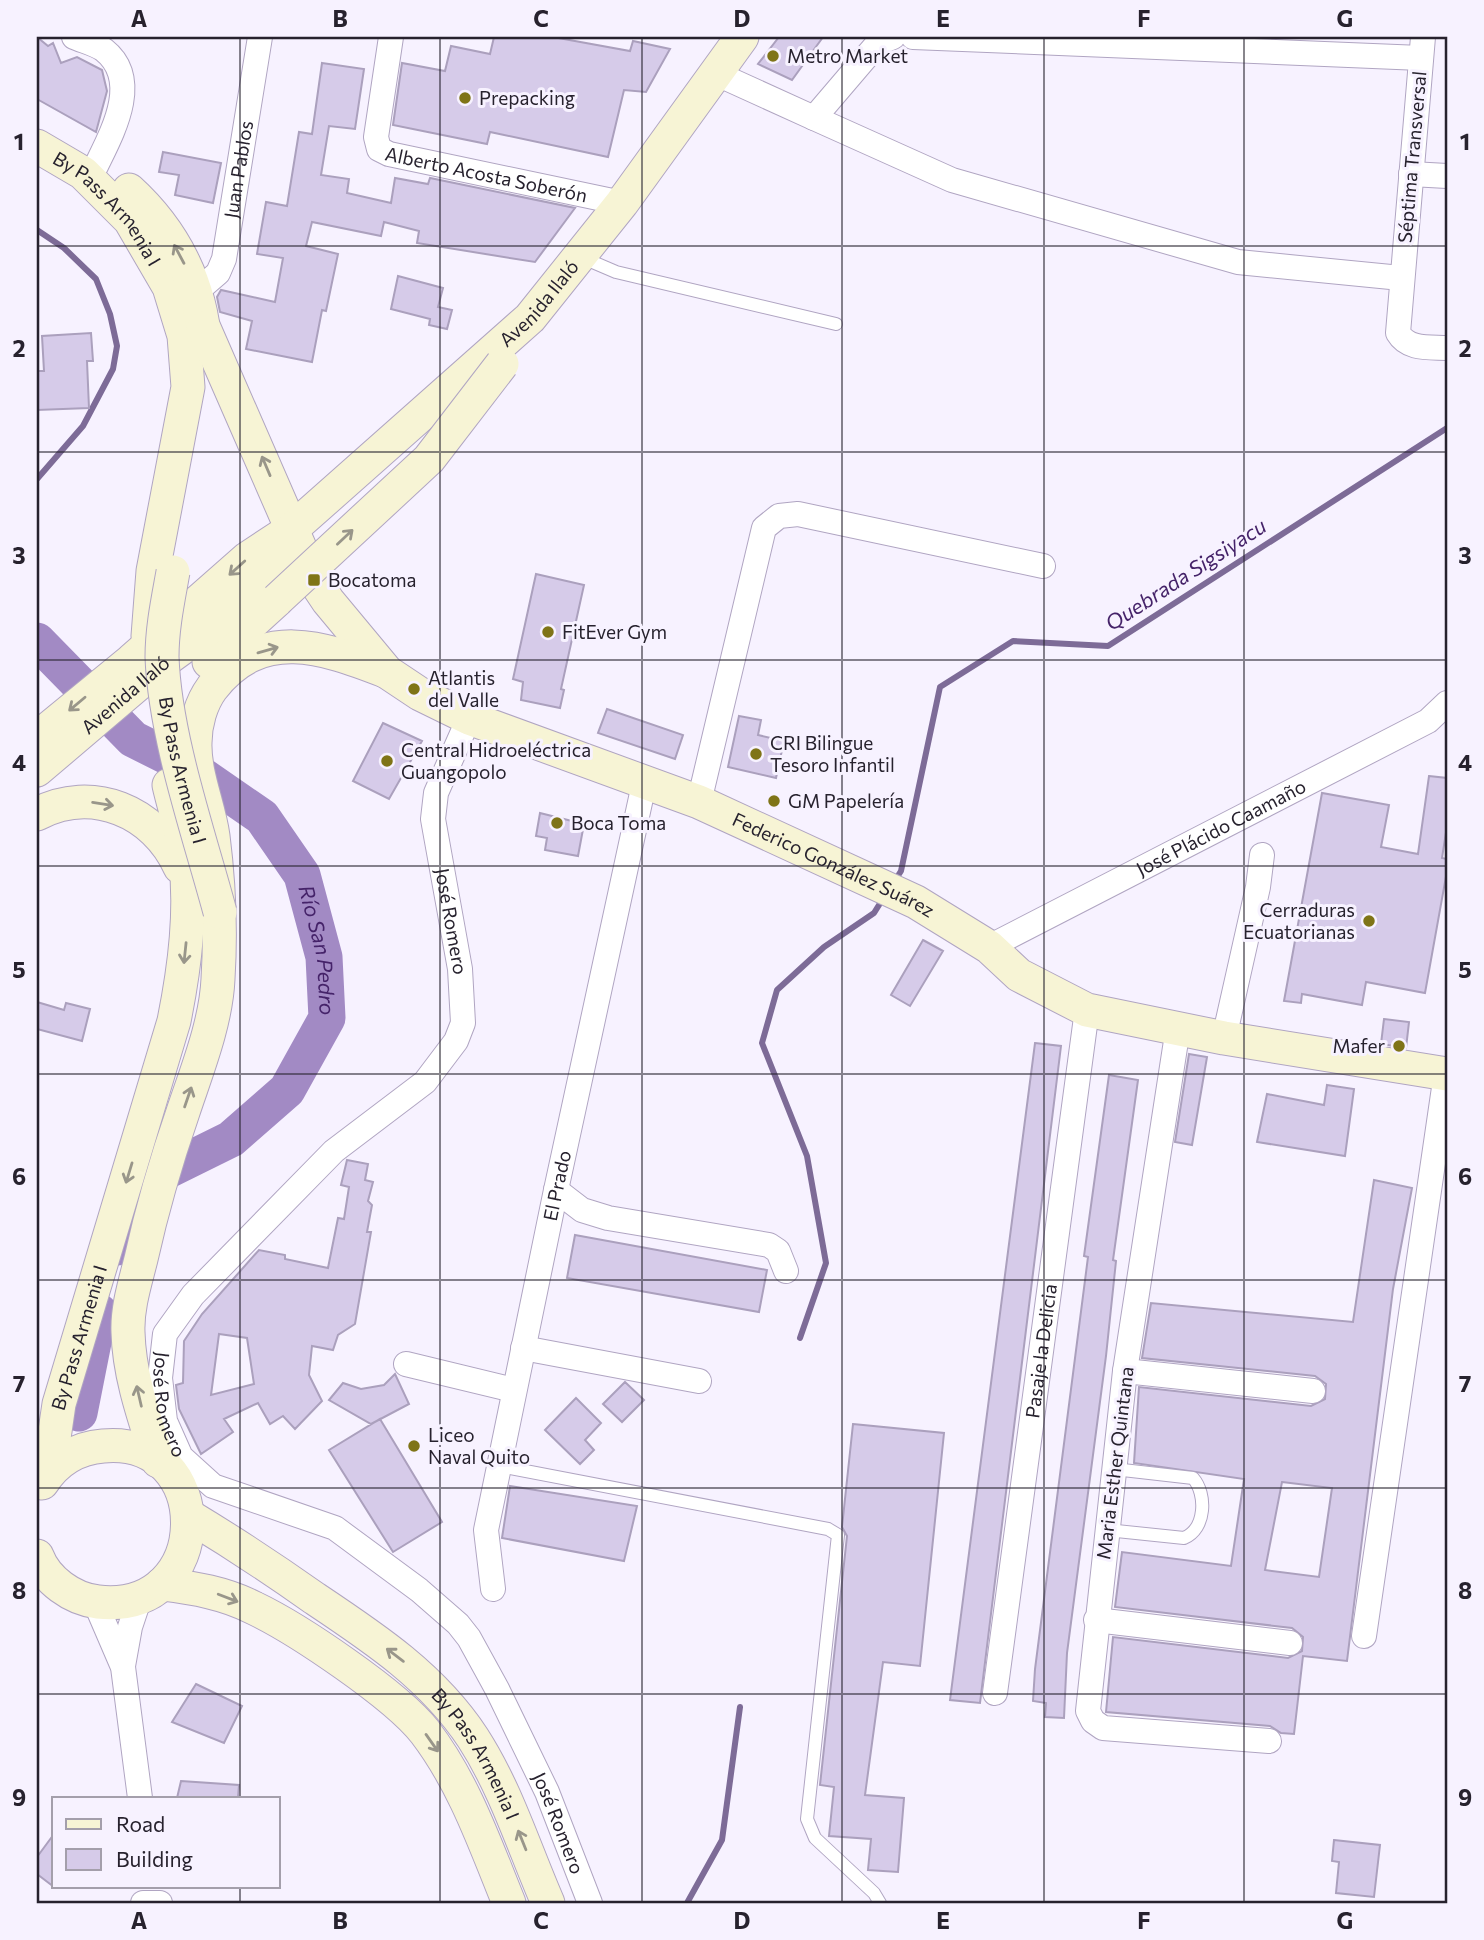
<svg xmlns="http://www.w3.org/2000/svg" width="1484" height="1940" viewBox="0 0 1484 1940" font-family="Commissioner,sans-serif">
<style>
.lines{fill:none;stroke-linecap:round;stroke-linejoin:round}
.stream{stroke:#7d6b97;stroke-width:6}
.river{stroke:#a28ac4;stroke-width:37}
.building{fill:#d6cbe9;stroke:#aba0bd;stroke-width:2;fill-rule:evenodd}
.lane-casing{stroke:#b0a5c2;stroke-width:14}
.street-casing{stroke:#b0a5c2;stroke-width:26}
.secondary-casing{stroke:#b0a5c2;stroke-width:35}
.lane{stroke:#fff;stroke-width:12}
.street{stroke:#fff;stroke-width:24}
.secondary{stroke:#f7f4d5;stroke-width:33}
.secondary-bridge-casing{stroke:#b0a5c2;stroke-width:35;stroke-linecap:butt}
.secondary-bridge{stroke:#f7f4d5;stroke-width:33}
.oneway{stroke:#99968a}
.grid{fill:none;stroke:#27222e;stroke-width:2;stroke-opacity:0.55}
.poi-dot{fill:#7f7417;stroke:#f7f2ff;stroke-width:2.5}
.labels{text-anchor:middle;stroke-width:6;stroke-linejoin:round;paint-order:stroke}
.poi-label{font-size:19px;fill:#27222e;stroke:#f7f2ff;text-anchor:start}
.street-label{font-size:19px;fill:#27222e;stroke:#f7f2ff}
.water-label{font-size:21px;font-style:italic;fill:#452369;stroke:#f7f2ff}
.neatline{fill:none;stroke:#27222e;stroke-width:2.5}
.grid-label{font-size:23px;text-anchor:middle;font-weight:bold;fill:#27222e}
</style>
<rect width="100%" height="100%" fill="#f7f2ff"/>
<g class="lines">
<path class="stream" d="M37,230L64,248L96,279L110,314L117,346L113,369L83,426L37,479
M894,882L901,871L940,687L1013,641L1108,646L1447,428
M800,1338L826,1263L807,1156L762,1043L777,990L824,947L874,913L884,897
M687,1903L722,1840L740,1707"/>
<g class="river">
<path id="s1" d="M37,641L133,739L191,768L262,817L302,875L324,957L327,1018L287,1090L231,1139L146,1181L117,1247"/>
<path d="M79,1413L99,1312"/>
</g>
</g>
<path class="building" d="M37,37L48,46L53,43L61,63L77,57L102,70L107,91L96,132L37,99Z
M494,37H553L630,51L633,41L670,49L646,92L624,90L608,157L490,132L487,144L393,125L402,63L445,71L451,46L490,54Z
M779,37H823L792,80L758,64Z
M322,63L364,69L355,129L329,126L321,175L349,179L347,193L391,203L395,178L428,184L430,178L575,208L535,262L417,243L419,231L384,222L381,236L312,222L306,246L338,254L326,311L322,310L312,362L246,349L252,321L220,312L217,297L221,290L275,302L283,258L257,254L266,202L287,206L299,132L312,134Z
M163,152L221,163L213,203L175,195L179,175L159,172Z
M398,276L443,288L438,307L452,310L447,329L429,325L430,319L391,309Z
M91,333L93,361H87L89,408L37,410V371H44L42,336Z
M536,574L584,585L561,689L564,690L560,708L521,700L523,682L513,679Z
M607,709L683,735L675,759L598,733Z
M739,716L761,720L758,735L784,741L776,778L728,767Z
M383,723L422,741L389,799L353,781Z
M1429,776L1447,778V826L1442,858L1447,859V871L1425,993L1366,982L1362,1005L1302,994L1301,1003L1284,1001L1322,793L1389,805L1381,847L1418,854Z
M540,813L584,824L578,856L545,850L547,838L536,836Z
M923,940L943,951L910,1006L891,995Z
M37,1002L64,1010L66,1003L90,1009L82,1041L37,1029Z
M1384,1019L1409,1022L1406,1048L1381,1044Z
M1035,1043L1061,1046L980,1703L950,1700Z
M1189,1054L1207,1057L1192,1145L1175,1142Z
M1109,1075L1138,1080L1113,1260L1116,1261L1106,1356L1067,1653L1064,1718L1045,1717L1046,1703L1033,1701L1035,1669L1088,1257L1084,1256Z
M1327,1085L1354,1089L1345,1156L1257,1142L1267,1094L1324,1105Z
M347,1160L368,1164L365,1180L373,1182L368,1201L372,1205L367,1232H371L355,1324L338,1335L333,1350L312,1346L309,1375L322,1401L295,1429L283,1416L270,1424L258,1403L224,1419L233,1432L201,1454L179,1409L176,1385L183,1383L184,1341L202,1314L259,1250L285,1255V1259L328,1268L338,1218L344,1219L349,1187L341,1185ZM219,1334L247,1338L254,1384L211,1395Z
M1374,1180L1412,1188L1393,1289L1347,1661L1303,1656L1294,1734L1281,1733L1270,1726L1106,1712L1113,1637L1288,1658L1302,1651L1303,1637L1292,1628L1115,1607L1122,1552L1231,1566L1244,1479L1134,1463L1139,1387L1311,1406L1325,1399L1326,1384L1315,1376L1142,1358L1151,1303L1353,1322ZM1282,1482L1332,1488L1319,1577L1265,1570Z
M575,1235L767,1270L759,1312L567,1278Z
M395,1374L409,1404L371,1424L329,1400L343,1383L361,1389L384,1385Z
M625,1382L644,1400L622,1422L603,1404Z
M576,1398L601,1423L585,1440L594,1450L580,1464L545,1430Z
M380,1419L442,1522L393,1552L329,1450Z
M853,1424L944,1433L920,1666L883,1662L865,1795L904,1798L898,1872L868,1870L871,1839L829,1836L834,1787L820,1785L847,1536L842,1527Z
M510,1486L637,1506L624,1561L502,1538Z
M196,1684L242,1706L224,1743L172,1722Z
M181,1781L239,1785L238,1798H177Z
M54,1834V1887L37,1874V1857Z
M1334,1840L1380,1845L1374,1897L1336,1893L1339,1862L1332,1861Z"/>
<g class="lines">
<defs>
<path id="lane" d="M581,257L616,272L836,324
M499,1466L828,1529L838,1535L807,1819L815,1838L874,1893L880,1903
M1107,1530L1184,1538C1206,1529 1207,1494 1193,1478L1114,1469"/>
<g id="street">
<path d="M74,37C83,41 96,44 104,50C142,80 112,133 96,166"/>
<path id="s2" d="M391,37L376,137L379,149L389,154L622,203"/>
<path d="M893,37L878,43L814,118L952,180L1238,262L1401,278"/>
<path d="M913,37L1421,58"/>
<path d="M1423,37L1398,333C1408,350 1429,347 1447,348"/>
<path d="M715,73L814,118"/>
<path d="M1411,174L1447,176"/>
<path id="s3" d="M196,292L218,273L224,259L260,37"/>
<path id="s4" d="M469,718L436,793L433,819L460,969L463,1023L456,1041L425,1082L334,1151L193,1295L165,1334L160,1378L165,1421L181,1457L213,1486L335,1528L419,1590L458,1624L469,1638L497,1689L547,1792L590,1903"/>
<path d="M699,802L764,528L779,516L798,514L1043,566"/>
<path id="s5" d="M989,947L1428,721L1447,703"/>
<path d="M1178,1028L1125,1371L1088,1711L1093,1721L1103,1728L1269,1741"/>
<path d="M1224,1038L1258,887L1262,855"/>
<path d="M556,1190L582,1210L608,1218L769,1245L778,1251L786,1271"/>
<path d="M523,1348L699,1381"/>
<path d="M406,1364L514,1390"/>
<path d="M1125,1371L1313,1391"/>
<path id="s6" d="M493,1589L486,1530L556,1190L644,784"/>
<path d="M95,1602L123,1667L140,1798"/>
<path d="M1096,1620L1290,1643"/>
<path d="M1364,1636L1446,1074"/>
<path d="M123,1666L130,1627L140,1597"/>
<path id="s7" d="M995,1693L1087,1010"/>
<path d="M143,1903H160"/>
</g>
<g id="secondary">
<path id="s8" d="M37,146L83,173L130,220L169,287L184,336L188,387L153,571L148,636"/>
<path d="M129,190C174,231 201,284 205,345"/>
<path id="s9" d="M204,328L314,580L328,601L387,672L420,694L469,718L699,802L916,902L989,947L1019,975L1087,1010L1224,1038L1447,1074"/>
<path d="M209,662L277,600"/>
<path id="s10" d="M37,738L131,661L248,558L292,529L530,318L622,203L742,37"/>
<path id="s11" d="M37,770L171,656L211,627L279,565L292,529"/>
<path d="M37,814C92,785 155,811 180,867"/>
<path d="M158,1461C145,1420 129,1376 128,1332C127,1308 135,1283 141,1259C152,1209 166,1161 183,1112C197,1070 216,1023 218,979C221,931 219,883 213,836C209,806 194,773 195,743C195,724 201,703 212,688C261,625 323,647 385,671"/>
<path id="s12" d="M49,1472L59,1404L174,1021C185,966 192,910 185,854C182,831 174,807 169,785"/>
<path id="s13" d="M189,1516C232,1542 273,1569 314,1598C374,1638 433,1677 473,1738C506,1789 524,1848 548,1903"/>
<path d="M37,1556C46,1580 72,1599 98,1602C216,1615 217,1435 103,1446C77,1448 56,1461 42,1483"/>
<path d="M162,1584C194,1588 225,1593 254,1608C298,1629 396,1695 425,1732C464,1783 485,1844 509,1903"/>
</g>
</defs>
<use href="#lane" class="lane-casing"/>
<use href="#street" class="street-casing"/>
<use href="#secondary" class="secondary-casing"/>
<use href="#lane" class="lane"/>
<use href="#street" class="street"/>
<use href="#secondary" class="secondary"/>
<defs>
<g id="secondary-bridge">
<path id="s14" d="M173,572C168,600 162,628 162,657C165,737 199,834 220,912"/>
<path d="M277,600L429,459L502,364"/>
</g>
</defs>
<use href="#secondary-bridge" class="secondary-bridge-casing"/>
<use href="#secondary-bridge" class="secondary-bridge"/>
</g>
<defs><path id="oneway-shaft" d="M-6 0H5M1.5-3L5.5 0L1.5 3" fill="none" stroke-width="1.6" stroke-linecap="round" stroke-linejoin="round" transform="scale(1.75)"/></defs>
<g class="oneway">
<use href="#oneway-shaft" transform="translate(179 254) rotate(-118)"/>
<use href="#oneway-shaft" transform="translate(266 466) rotate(-113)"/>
<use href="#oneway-shaft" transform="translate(345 537) rotate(-43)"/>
<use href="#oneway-shaft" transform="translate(237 568) rotate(138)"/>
<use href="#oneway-shaft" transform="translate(268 650) rotate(-16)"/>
<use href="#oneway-shaft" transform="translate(77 704) rotate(140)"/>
<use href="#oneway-shaft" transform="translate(103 804) rotate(9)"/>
<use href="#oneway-shaft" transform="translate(185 953) rotate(96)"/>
<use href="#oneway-shaft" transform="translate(188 1097) rotate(-71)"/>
<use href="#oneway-shaft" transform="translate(129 1173) rotate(107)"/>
<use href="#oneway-shaft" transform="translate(139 1396) rotate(-103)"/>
<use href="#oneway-shaft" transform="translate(228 1598) rotate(21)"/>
<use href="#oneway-shaft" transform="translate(395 1655) rotate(-143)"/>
<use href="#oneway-shaft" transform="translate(432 1743) rotate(55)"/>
<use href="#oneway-shaft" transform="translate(522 1840) rotate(-112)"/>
</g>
<path class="grid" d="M240,37V1798M440,37V1903M642,37V1903M842,37V1903M1044,37V1903M1244,37V1903M37,246H1447M37,452H1447M37,660H1447M37,866H1447M37,1074H1447M37,1280H1447M37,1488H1447M37,1694H1447M240,1886V1903"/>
<g class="poi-dot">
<circle cx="773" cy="56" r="7"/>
<circle cx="465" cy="98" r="7"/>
<rect x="307" y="573" width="14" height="14" rx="3.5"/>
<circle cx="548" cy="632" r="7"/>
<circle cx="414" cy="689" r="7"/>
<circle cx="756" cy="754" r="7"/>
<circle cx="387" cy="761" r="7"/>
<circle cx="774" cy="801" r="7"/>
<circle cx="557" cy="823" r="7"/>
<circle cx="1369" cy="921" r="7"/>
<circle cx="1399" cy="1046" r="7"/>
<circle cx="414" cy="1446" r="7"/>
</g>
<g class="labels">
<g class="poi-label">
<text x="787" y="63">Metro Market</text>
<text x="479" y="105">Prepacking</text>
<text x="328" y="587">Bocatoma</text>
<text x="562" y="639">FitEver Gym</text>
<text x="428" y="685">Atlantis<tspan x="428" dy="22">del Valle</tspan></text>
<text x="770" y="750">CRI Bilingue<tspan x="770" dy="22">Tesoro Infantil</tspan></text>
<text x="401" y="757">Central Hidroeléctrica<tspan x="401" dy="22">Guangopolo</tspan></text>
<text x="788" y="808">GM Papelería</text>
<text x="571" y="830">Boca Toma</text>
<text x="1355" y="917" text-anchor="end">Cerraduras<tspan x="1355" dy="22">Ecuatorianas</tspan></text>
<text x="1385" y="1053" text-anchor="end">Mafer</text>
<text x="428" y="1442">Liceo<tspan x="428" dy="22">Naval Quito</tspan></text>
</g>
<g class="street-label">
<text transform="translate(1412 157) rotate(-85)" y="7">Séptima Transversal</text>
<text dy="7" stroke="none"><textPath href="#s3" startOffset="135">Juan Pablos</textPath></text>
<text dy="7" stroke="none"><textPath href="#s2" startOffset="224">Alberto Acosta Soberón</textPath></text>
<text dy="7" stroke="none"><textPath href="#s8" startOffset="96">By Pass Armenia I</textPath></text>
<text dy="7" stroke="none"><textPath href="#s10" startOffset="665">Avenida Ilaló</textPath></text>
<text dy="7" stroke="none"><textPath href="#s11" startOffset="116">Avenida Ilaló</textPath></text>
<text dy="7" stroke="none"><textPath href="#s14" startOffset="201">By Pass Armenia I</textPath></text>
<text dy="7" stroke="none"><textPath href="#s5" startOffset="261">José Plácido Caamaño</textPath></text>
<text dy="7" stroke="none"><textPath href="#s9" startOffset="880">Federico González Suárez</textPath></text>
<text dy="7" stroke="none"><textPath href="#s4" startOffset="212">José Romero</textPath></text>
<text dy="7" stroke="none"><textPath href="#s6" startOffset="411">El Prado</textPath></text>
<text dy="7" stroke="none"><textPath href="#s12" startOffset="138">By Pass Armenia I</textPath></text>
<text dy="7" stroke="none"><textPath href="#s7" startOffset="345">Pasaje la Delicia</textPath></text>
<text dy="7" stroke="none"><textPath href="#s4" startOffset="821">José Romero</textPath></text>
<text transform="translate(1115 1463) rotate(-83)" y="7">Maria Esther Quintana</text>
<text dy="7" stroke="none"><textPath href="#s13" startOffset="378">By Pass Armenia I</textPath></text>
<text dy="7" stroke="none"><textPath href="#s4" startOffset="1428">José Romero</textPath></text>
</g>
<g class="water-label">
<text transform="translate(1186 575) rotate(-33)" y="7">Quebrada Sigsiyacu</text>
<text dy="7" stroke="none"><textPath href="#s1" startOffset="436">Río San Pedro</textPath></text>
</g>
</g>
<rect width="1484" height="1940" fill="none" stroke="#f7f2ff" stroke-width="77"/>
<rect x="52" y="1797" width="228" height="91" fill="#f7f2ff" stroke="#a49fab" stroke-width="2"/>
<rect x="66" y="1819" width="35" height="10" fill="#f7f4d5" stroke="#a49fab" stroke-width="2"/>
<text x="116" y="1832" font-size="21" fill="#27222e">Road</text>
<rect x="66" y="1849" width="35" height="21" fill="#d6cbe9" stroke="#a49fab" stroke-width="2"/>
<text x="116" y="1867" font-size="21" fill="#27222e">Building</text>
<rect x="38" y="38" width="1408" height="1864" class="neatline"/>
<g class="grid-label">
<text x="139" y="27">A</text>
<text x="340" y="27">B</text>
<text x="541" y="27">C</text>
<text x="742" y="27">D</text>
<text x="943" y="27">E</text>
<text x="1144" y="27">F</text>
<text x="1345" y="27">G</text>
<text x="19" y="150">1</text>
<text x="1465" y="150">1</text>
<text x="19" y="357">2</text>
<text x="1465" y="357">2</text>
<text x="19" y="564">3</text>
<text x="1465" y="564">3</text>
<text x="19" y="771">4</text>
<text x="1465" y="771">4</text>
<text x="19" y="978">5</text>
<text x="1465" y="978">5</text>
<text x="19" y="1185">6</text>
<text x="1465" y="1185">6</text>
<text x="19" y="1392">7</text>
<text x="1465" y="1392">7</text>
<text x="19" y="1599">8</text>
<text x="1465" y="1599">8</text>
<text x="19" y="1806">9</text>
<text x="1465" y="1806">9</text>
<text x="139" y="1929">A</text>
<text x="340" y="1929">B</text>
<text x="541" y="1929">C</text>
<text x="742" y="1929">D</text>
<text x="943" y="1929">E</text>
<text x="1144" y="1929">F</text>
<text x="1345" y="1929">G</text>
</g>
</svg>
